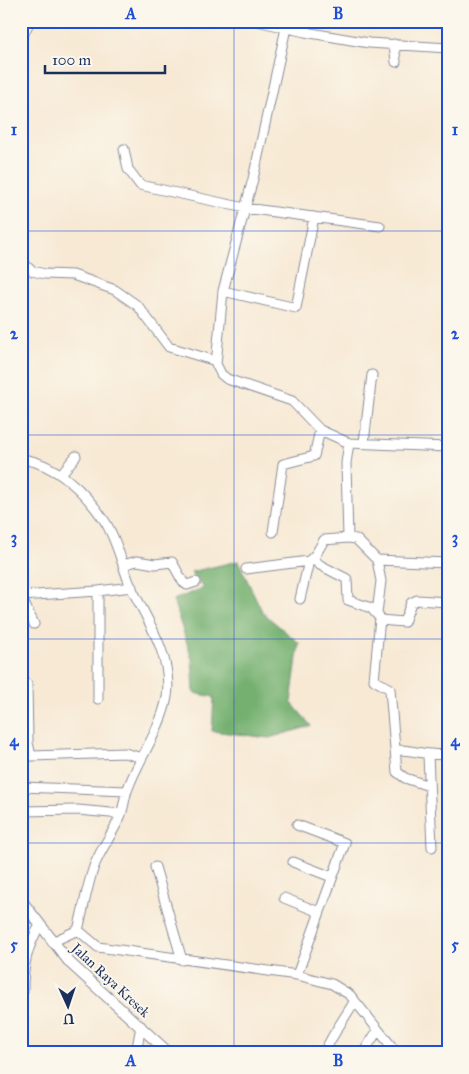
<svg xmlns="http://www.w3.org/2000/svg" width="469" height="1074" viewBox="0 0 469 1074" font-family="'IM FELL Great Primer',serif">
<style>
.forest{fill:#74b070;stroke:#487067}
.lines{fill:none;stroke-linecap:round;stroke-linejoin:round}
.minor-casing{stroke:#898c99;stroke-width:11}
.major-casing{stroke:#898c99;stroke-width:12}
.minor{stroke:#fff;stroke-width:9}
.major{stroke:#fff;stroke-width:10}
.grid{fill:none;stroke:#1d4ed8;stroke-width:1;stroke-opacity:0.55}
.labels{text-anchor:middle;stroke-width:4;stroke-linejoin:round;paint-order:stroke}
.street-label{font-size:14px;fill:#1b2f5e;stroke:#fbf7ec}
.neatline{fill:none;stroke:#1d4ed8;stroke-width:2}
.grid-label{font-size:16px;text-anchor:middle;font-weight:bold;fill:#1d4ed8}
</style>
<rect width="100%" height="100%" fill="#fbf7ec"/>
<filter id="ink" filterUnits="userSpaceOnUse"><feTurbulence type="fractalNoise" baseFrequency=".02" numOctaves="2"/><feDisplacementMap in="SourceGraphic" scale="10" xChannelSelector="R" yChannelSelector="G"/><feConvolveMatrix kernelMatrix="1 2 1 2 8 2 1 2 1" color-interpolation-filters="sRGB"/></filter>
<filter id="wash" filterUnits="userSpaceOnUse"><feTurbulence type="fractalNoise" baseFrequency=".0096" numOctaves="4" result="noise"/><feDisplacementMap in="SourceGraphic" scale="20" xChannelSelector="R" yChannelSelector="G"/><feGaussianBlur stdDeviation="1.12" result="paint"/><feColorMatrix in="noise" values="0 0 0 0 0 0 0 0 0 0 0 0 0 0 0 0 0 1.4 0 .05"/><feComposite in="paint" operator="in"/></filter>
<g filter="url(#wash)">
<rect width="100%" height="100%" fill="#f7e9d4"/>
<path class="forest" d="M238,561L263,613L299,643L291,702L311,726L269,738L212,731L214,697L194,693L192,659L173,600L204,588L191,572Z
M448,752V810L443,753Z"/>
</g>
<g filter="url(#ink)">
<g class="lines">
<defs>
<path id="minor" d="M257,21L305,32
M307,21L305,32L369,43L448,48
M286,28L253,179L223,291L216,364L221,374L227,379L292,401L320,430L349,443L448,447
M21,39L30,21
M394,44L396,62
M124,149L128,169L140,185L245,208L380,226
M21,261L32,271L45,274L73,275L115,290L138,306L169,347L216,361
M223,291L296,308L314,217
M364,442L372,375
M349,443L346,463L348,538L356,539L377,560L448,563
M21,459C56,463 85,492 104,520C117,539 122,566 131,587C147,620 173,657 167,697C161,730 138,759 127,791C124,799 124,808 120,817C113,833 102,847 95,864C87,884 84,908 78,930L52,942
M61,474L76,456
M273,532L283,464L314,456L320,430
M313,559L320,565L347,579L348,600L371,608L380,618L374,680L390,689L397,772L405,778L429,786
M377,560L381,581L377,613
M123,565L137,561L155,564L172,562L183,582L187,585L196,582
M246,569L309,561L316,554L324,540L348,538
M21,596L98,591
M21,597L34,624
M300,599L309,561
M380,620L404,622L411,603L417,600L448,602
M27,684L28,743L31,756L125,753L142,758
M98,699V591L132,587
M395,750C414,749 429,757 448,754
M428,755L432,847
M21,787L127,791
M21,811L78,810L121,814
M293,862L332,877
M155,867L182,960
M284,898L319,912
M78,930L98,947L297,975L332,984L350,995L397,1053
M297,975L345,843L297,825
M23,991C23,965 27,947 40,925
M136,1053L141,1026
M324,1053C332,1035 344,1019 354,1002
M363,1053L378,1030"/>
<path id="major" d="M21,900L70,963L169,1053"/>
</defs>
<use href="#minor" class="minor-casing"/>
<use href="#major" class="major-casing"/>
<use href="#minor" class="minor"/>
<use href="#major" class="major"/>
</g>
</g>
<path class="grid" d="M234,21V1053M21,231H448M21,435H448M21,639H448M21,843H448"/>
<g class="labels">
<g class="street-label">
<text transform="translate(111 980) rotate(43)" y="5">Jalan Raya Kresek</text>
</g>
</g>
<rect width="469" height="1074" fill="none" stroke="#fbf7ec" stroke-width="55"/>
<g transform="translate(68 1006) rotate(177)" stroke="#fbf7ec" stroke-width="4" paint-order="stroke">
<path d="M0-4L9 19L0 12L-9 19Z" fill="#1b2f5e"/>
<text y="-8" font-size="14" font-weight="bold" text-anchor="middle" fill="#1b2f5e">U</text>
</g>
<path d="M45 65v8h120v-8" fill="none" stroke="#1b2f5e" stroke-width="2.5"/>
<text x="52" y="65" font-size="15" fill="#1b2f5e" stroke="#fbf7ec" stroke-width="4" paint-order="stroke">100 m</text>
<rect x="28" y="28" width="414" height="1018" class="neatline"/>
<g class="grid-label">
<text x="131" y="19">A</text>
<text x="338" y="19">B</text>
<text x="14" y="135">1</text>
<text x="455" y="135">1</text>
<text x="14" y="339">2</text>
<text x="455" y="339">2</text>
<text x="14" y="543">3</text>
<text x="455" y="543">3</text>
<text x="14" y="746">4</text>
<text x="455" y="746">4</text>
<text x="14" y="950">5</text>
<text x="455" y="950">5</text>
<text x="131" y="1066">A</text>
<text x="338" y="1066">B</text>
</g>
</svg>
